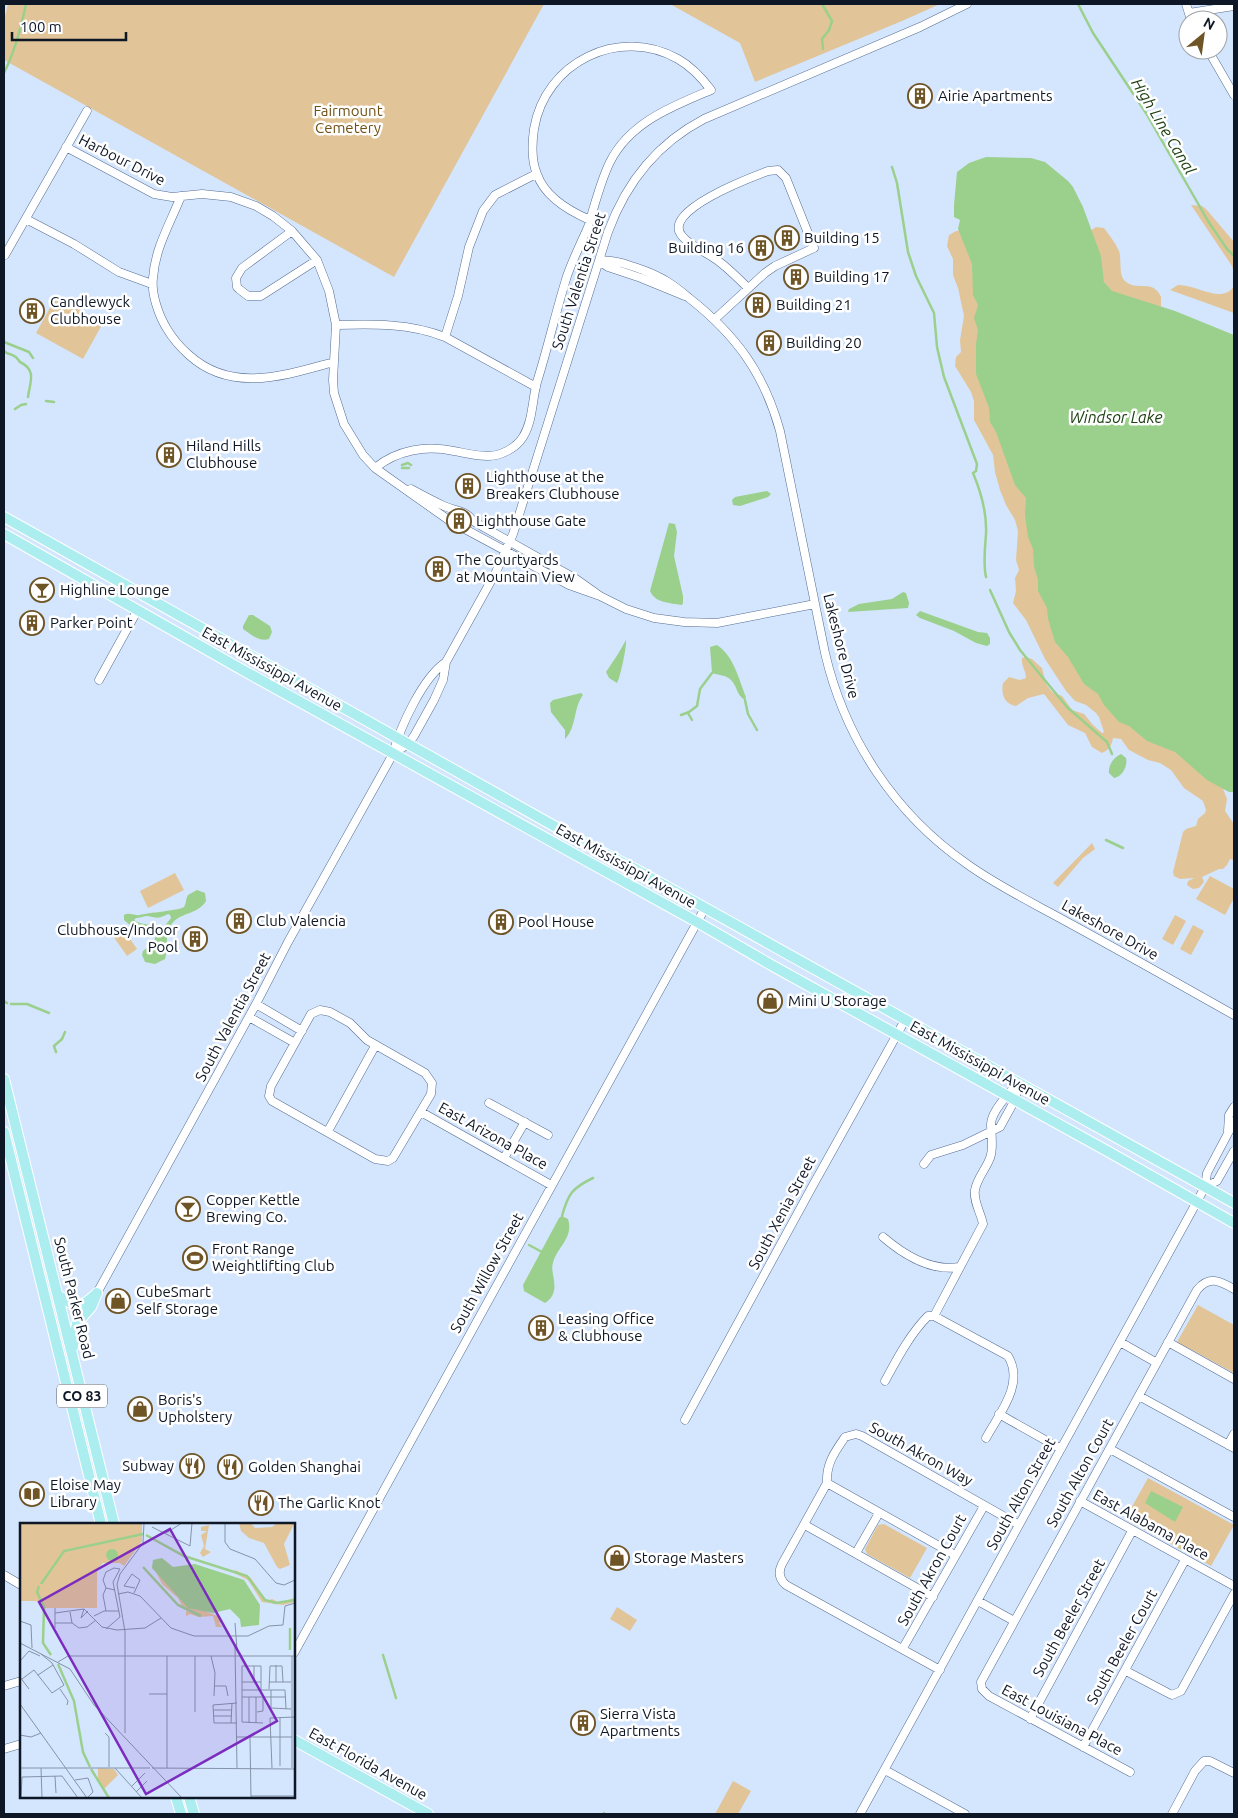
<svg xmlns="http://www.w3.org/2000/svg" width="1238" height="1818" viewBox="0 0 1238 1818" font-family="Ubuntu,sans-serif">
<style>
.green{fill:#e1c598}
.water{fill:#9ad08c;fill-rule:evenodd}
.lines{fill:none;stroke-linecap:round;stroke-linejoin:round}
.stream{stroke:#9ad08c;stroke-width:2.5}
.minor-casing{stroke:#556d92;stroke-width:9}
.major-casing{stroke:#fff;stroke-width:12}
.minor{stroke:#fff;stroke-width:8}
.major{stroke:#acedf0;stroke-width:10}
.labels{text-anchor:middle;stroke-width:5;stroke-linejoin:round;paint-order:stroke}
.shield{fill:#fff;stroke:#565d67;stroke-width:1}
.shield-label{font-size:14px;font-weight:bold;fill:#0e1726}
.poi-label{font-size:15px;fill:#0e1726;stroke:#fff;text-anchor:start}
.park-label{font-size:15px;fill:#705116;stroke:#fff}
.street-label{font-size:15px;fill:#0e1726;stroke:#fff}
.water-label{font-size:16px;font-style:italic;fill:#1e4113;stroke:#fff}
.inset-river{fill:none;stroke:#9ad08c;stroke-width:2.5}
.inset-road{fill:none;stroke:#8593a8;stroke-width:1}
.view{fill:#7b2cbf;fill-opacity:0.15;stroke:#7b2cbf;stroke-width:2.5}
.inset-edge{fill:none;stroke:#0e1726;stroke-width:2.5}
</style>
<rect width="100%" height="100%" fill="#d4e5fe"/>
<path class="green" d="M8,4H544L394,277L4,60V20Z
M670,4H940L902,21L755,82L740,43Z
M1191,205L1202,206L1206,209L1234,242V273L1232,266Z
M1096,227L1104,228C1109,235 1115,242 1119,251C1122,259 1118,275 1125,281C1136,292 1153,278 1161,297V307L1107,292L1090,231Z
M956,231H962L971,244L981,327L1026,495L1169,745L1222,786L1227,799L1225,811L1234,824V860L1230,859L1227,865L1223,869H1219L1202,877L1204,882L1199,888L1193,889L1187,885L1188,881L1194,878L1180,879L1174,876L1173,872L1183,832L1186,829L1196,826L1198,819L1205,813L1206,810L1203,801L1184,788L1171,770L1160,763L1148,760L1129,750L1121,739L1113,738C1112,745 1109,750 1102,753L1092,747L1085,733L1068,725L1044,694L1028,698L1016,706C1004,704 1001,694 1003,683L1009,677L1020,680L1026,678C1026,671 1021,666 1022,658L1025,657L1032,659L1042,668L1046,684L1052,692L1062,696L1072,710L1084,714L1093,725L1102,733L1104,732L1099,717L1096,713L1086,705L1075,701L1066,691L1045,659L1026,620L1013,603L1016,591L1015,578L1019,570L1016,560L1018,531L1015,520L1006,505L1000,490L995,472L993,455L974,420V401L971,392L955,366L956,357L961,352L960,340L964,316L958,288L953,275V259L947,246L949,235Z
M1178,285C1196,284 1222,305 1234,286V313L1170,290Z
M56,297L103,323L83,359L36,333Z
M1092,843L1095,849L1083,858L1058,887L1053,883Z
M175,873L184,890L148,908L140,891Z
M1210,876L1234,889V898L1225,915L1196,899Z
M1175,915L1186,921L1173,945L1162,939Z
M1193,925L1204,931L1191,955L1180,949Z
M124,930L137,949L127,956L113,936Z
M1198,1305L1234,1325V1373L1177,1342Z
M1148,1478L1234,1525L1211,1566L1125,1519Z
M884,1524L927,1548L910,1578L867,1554L865,1549L878,1525Z
M617,1607L637,1620L630,1631L610,1619Z
M733,1781L751,1791L738,1814H715Z"/>
<path class="water" d="M986,157L1031,158L1045,162L1068,181L1073,187L1083,207L1101,256L1104,282L1112,291L1175,311L1234,335V792H1229L1207,780L1175,752L1147,741L1129,726L1119,722L1104,705L1098,694L1084,684L1068,657L1055,642L1048,619L1047,608L1038,591V580L1034,566L1033,549L1028,537L1025,515L1026,498L1015,485L996,432L990,422L989,408L976,374V344L978,330L974,318L978,305L973,295L972,264L958,229L960,220L954,217V205L957,172L969,163Z
M767,491L771,494L768,497L740,506L733,505L732,500L735,497Z
M669,523L675,524L677,532L674,556L683,596V603L682,605C670,603 655,603 650,591Z
M903,592L906,593L909,603L908,608L848,612L849,609L859,604L892,599Z
M920,611L978,632L987,633L990,638V644L987,646L976,643L954,631L920,618L916,615Z
M249,615H253L270,626L272,632L269,639C258,642 251,634 243,629V626Z
M626,640C627,646 620,679 617,683L609,678L606,672L618,654Z
M717,645C734,656 739,680 746,697L745,700C736,695 738,687 731,680C726,675 718,675 712,673L710,647Z
M581,693L583,695C573,708 577,727 565,739V730L551,712L550,703L553,700Z
M1121,754L1126,758C1128,766 1122,777 1114,778L1109,773C1108,765 1114,757 1121,754Z
M197,890L205,893L206,901C198,915 179,912 171,925C164,936 169,947 165,959L155,964L145,962L142,955L143,951L153,943L158,931L154,928L148,932L142,927L131,926L124,920V915C130,912 134,916 140,915C146,913 182,910 184,907C186,904 186,898 188,895ZM168,914L170,915L171,918L163,928C154,924 142,926 134,920L136,918C140,918 144,916 148,916C158,918 158,919 168,914Z
M562,1216L568,1219C574,1238 557,1247 553,1263C549,1274 563,1291 545,1303L524,1291L523,1285L559,1218Z
M1151,1491L1183,1507L1175,1522L1145,1503Z"/>
<g class="lines">
<path class="stream" d="M822,4L832,21L829,30L822,39L823,49
M1078,4L1093,33L1146,113L1208,221L1227,249L1234,256
M4,73C15,51 21,28 26,4
M892,167L897,183L908,252L916,276L934,313L937,347L944,377L977,464L976,471L973,473C981,492 987,513 986,534C985,548 983,564 986,577
M4,342L29,352L33,358
M4,351C8,355 10,353 14,356C17,357 18,360 20,362C37,370 30,382 28,397
M46,401L54,402
M15,409L21,405L26,404
M402,465L408,463L411,465
M402,468H409
M990,590L1009,632L1020,650L1067,707L1107,742L1112,754
M745,700L748,714L757,730
M688,713L692,720
M681,715L689,712L697,706L700,689L712,673
M1106,840L1123,848
M4,1001L7,1003
M11,1004H27L49,1013
M56,1052L54,1046L62,1039L65,1032
M562,1216C568,1194 572,1188 593,1178
M529,1245L542,1252
M383,1655L396,1698
M604,1814V1813"/>
<defs>
<path id="minor" d="M1186,4L1191,20
M1189,13L1234,6
M1208,50L1234,95
M66,147L154,194L172,197L202,194L231,197L256,206L273,216L292,231L317,260L329,291L336,325L333,380L334,393L344,424L363,455L375,468L450,521L569,585L600,596
M181,196C170,224 155,248 153,278C151,294 159,316 167,329C173,339 181,348 189,355C232,394 286,375 334,362
M26,219L74,244L119,272L152,284
M292,231L242,268L236,278L237,287L239,289L248,296H261L317,260
M5,255L87,111
M599,261C615,259 628,265 643,270C662,277 674,285 689,298C736,335 764,373 780,431L825,653C845,739 895,814 967,864C999,887 1035,904 1069,923C1124,953 1179,984 1234,1015
M599,261L608,267L641,278L685,296
M715,319L765,273L775,266L814,248L786,178L778,170L768,171C752,177 660,211 682,236C690,246 706,252 717,260C728,268 738,278 748,288
M336,325C373,324 409,323 445,337L536,387
M445,337L458,296L469,247L483,211L495,195L536,174
M375,468C397,450 426,445 454,451C465,453 476,456 488,456C501,456 516,448 523,437C533,421 532,400 537,382C548,347 556,311 567,276C573,259 581,243 588,227L590,220C596,201 601,180 610,162C630,122 673,106 711,90C702,78 692,67 678,59C619,26 545,62 534,129C532,143 531,160 537,174C545,197 569,211 590,220
M411,489C422,495 433,501 444,506C455,511 466,510 473,521L576,579L600,596L626,609L654,618L684,622L717,623L815,604
M99,680L137,611
M393,754L408,744L414,736L434,700L443,680L446,662L496,572L513,534L608,232C626,183 658,143 704,119L920,27L967,4
M256,1004L302,1031
M320,1010L330,1012L350,1023L367,1040L425,1073L432,1083L431,1094L393,1158L388,1161L375,1159L272,1101L269,1096L271,1086L311,1014Z
M249,1017L295,1043
M489,1103L548,1135
M421,1112L551,1185
M328,1131L375,1046
M1228,1131L1229,1115L1234,1107
M504,1158L525,1122
M924,1164L931,1155L963,1145L1000,1127L1015,1100L1019,1084
M1205,1187L1217,1181L1234,1151
M883,1237C904,1255 931,1272 960,1267
M97,1293L256,1004L288,942L393,754C400,727 423,677 446,662
M934,1316L983,1224C981,1213 973,1201 975,1190C977,1178 986,1169 990,1158C994,1148 991,1134 991,1124C991,1112 1010,1091 1019,1083
M1120,1342L1157,1363
M1168,1342L1234,1379
M885,1381C897,1359 910,1334 928,1316H934L1008,1356C1025,1384 999,1414 986,1438
M1139,1396L1234,1448
M999,1414L1061,1449
M685,1420L812,1187L905,1020
M1228,1445L1234,1434
M1110,1449L1234,1517
M827,1483L955,1555
M1080,1501L1234,1586
M805,1525L933,1597
M856,1553L879,1513
M4,1575L21,1585
M978,1601L1014,1621
M903,1648L984,1506
M294,1653L705,908
M940,1670L786,1585C779,1579 778,1572 782,1564L827,1483C826,1464 834,1453 845,1437L856,1434L862,1436L1019,1525
M1126,1671L1168,1693L1172,1695L1181,1691L1234,1594
M4,1686L21,1681
M1030,1719L1132,1531
M1083,1747L1185,1560
M4,1749L21,1744
M885,1770L965,1814
M1130,1772L989,1696L982,1689L981,1682L1197,1290C1209,1275 1220,1281 1234,1289
M860,1814L1205,1187L1207,1173L1234,1122
M1172,1814L1195,1771L1204,1761H1210L1234,1773"/>
<path id="major" d="M4,517L579,840L637,870L1234,1203
M4,534L239,668L697,922L773,966L1109,1152L1234,1223
M4,1079L114,1524
M4,1132L101,1524
M58,1295C73,1306 80,1310 95,1295
M73,1347L77,1323L91,1307L97,1293
M294,1740L428,1814
M176,1797L181,1814
M189,1797L194,1814"/>
</defs>
<use href="#minor" class="minor-casing"/>
<use href="#major" class="major-casing"/>
<use href="#minor" class="minor"/>
<use href="#major" class="major"/>
</g>
<defs>
<symbol id="building-ring" viewBox="-11 -11 22 22"><circle r="9.5" fill="#fff" stroke="#6f5526" stroke-width="1.5"/><path d="M-4-6H4V6H1V3H-1V6H-4ZM-2.5-4.3h1.7v1.8h-1.7ZM.8-4.3h1.7v1.8H.8ZM-2.5-1h1.7V.8h-1.7ZM.8-1h1.7V.8H.8Z" fill="#6f5526"/></symbol>
<symbol id="bar-ring" viewBox="-11 -11 22 22"><circle r="9.5" fill="#fff" stroke="#6f5526" stroke-width="1.5"/><path d="M-6-5H6L.8 .8V4.5H3.5V6h-7V4.5H-.8V.8Z" fill="#6f5526"/></symbol>
<symbol id="shop-ring" viewBox="-11 -11 22 22"><circle r="9.5" fill="#fff" stroke="#6f5526" stroke-width="1.5"/><path d="M-5-2.5h2.3a2.7 3.5 0 0 1 5.4 0H5L5.5 6h-11ZM-1.5-2.5h3a1.5 2.3 0 0 0-3 0Z" fill="#6f5526"/></symbol>
<symbol id="stadium-ring" viewBox="-11 -11 22 22"><circle r="9.5" fill="#fff" stroke="#6f5526" stroke-width="1.5"/><path d="M0-5a6.5 5 0 1 0 0 10a6.5 5 0 1 0 0-10ZM-3.5-1.8h7v3.6h-7Z" fill="#6f5526"/></symbol>
<symbol id="restaurant-ring" viewBox="-11 -11 22 22"><circle r="9.5" fill="#fff" stroke="#6f5526" stroke-width="1.5"/><path d="M-5-6h1v4h1v-4h1v4h1v-4h1v5L-1.5 .5V6h-2V.5L-5-1ZM5-6V6H3V1.5H1.5Q1.5-4 5-6Z" fill="#6f5526"/></symbol>
<symbol id="library-ring" viewBox="-11 -11 22 22"><circle r="9.5" fill="#fff" stroke="#6f5526" stroke-width="1.5"/><path d="M-6-4Q-3-5.5-.7-3.5V5Q-3 3-6 4ZM6-4Q3-5.5 .7-3.5V5Q3 3 6 4Z" fill="#6f5526"/></symbol>
</defs>
<g fill-rule="evenodd">
<use href="#building-ring" x="906" y="82" width="28" height="28"/>
<use href="#building-ring" x="773" y="224" width="28" height="28"/>
<use href="#building-ring" x="747" y="234" width="28" height="28"/>
<use href="#building-ring" x="782" y="263" width="28" height="28"/>
<use href="#building-ring" x="744" y="291" width="28" height="28"/>
<use href="#building-ring" x="18" y="297" width="28" height="28"/>
<use href="#building-ring" x="755" y="329" width="28" height="28"/>
<use href="#building-ring" x="155" y="441" width="28" height="28"/>
<use href="#building-ring" x="454" y="472" width="28" height="28"/>
<use href="#building-ring" x="445" y="507" width="28" height="28"/>
<use href="#building-ring" x="424" y="555" width="28" height="28"/>
<use href="#bar-ring" x="28" y="576" width="28" height="28"/>
<use href="#building-ring" x="18" y="609" width="28" height="28"/>
<use href="#building-ring" x="225" y="907" width="28" height="28"/>
<use href="#building-ring" x="487" y="908" width="28" height="28"/>
<use href="#building-ring" x="181" y="925" width="28" height="28"/>
<use href="#shop-ring" x="756" y="987" width="28" height="28"/>
<use href="#bar-ring" x="174" y="1195" width="28" height="28"/>
<use href="#stadium-ring" x="181" y="1244" width="28" height="28"/>
<use href="#shop-ring" x="104" y="1287" width="28" height="28"/>
<use href="#building-ring" x="527" y="1314" width="28" height="28"/>
<use href="#shop-ring" x="126" y="1395" width="28" height="28"/>
<use href="#restaurant-ring" x="178" y="1452" width="28" height="28"/>
<use href="#restaurant-ring" x="216" y="1453" width="28" height="28"/>
<use href="#library-ring" x="18" y="1480" width="28" height="28"/>
<use href="#restaurant-ring" x="247" y="1489" width="28" height="28"/>
<use href="#shop-ring" x="603" y="1544" width="28" height="28"/>
<use href="#building-ring" x="569" y="1709" width="28" height="28"/>
</g>
<g class="labels">
<rect class="shield" x="57" y="1384.5" width="50" height="23" rx="4"/>
<g class="shield-label">
<text x="82" y="1401">CO 83</text>
</g>
<g class="poi-label">
<text x="938" y="101">Airie Apartments</text>
<text x="804" y="243">Building 15</text>
<text x="744" y="253" text-anchor="end">Building 16</text>
<text x="814" y="282">Building 17</text>
<text x="50" y="307">Candlewyck<tspan x="50" dy="17">Clubhouse</tspan></text>
<text x="776" y="310">Building 21</text>
<text x="786" y="348">Building 20</text>
<text x="186" y="451">Hiland Hills<tspan x="186" dy="17">Clubhouse</tspan></text>
<text x="486" y="482">Lighthouse at the<tspan x="486" dy="17">Breakers Clubhouse</tspan></text>
<text x="476" y="526">Lighthouse Gate</text>
<text x="456" y="565">The Courtyards<tspan x="456" dy="17">at Mountain View</tspan></text>
<text x="60" y="595">Highline Lounge</text>
<text x="50" y="628">Parker Point</text>
<text x="256" y="926">Club Valencia</text>
<text x="518" y="927">Pool House</text>
<text x="178" y="935" text-anchor="end">Clubhouse/Indoor<tspan x="178" dy="17">Pool</tspan></text>
<text x="788" y="1006">Mini U Storage</text>
<text x="206" y="1205">Copper Kettle<tspan x="206" dy="17">Brewing Co.</tspan></text>
<text x="212" y="1254">Front Range<tspan x="212" dy="17">Weightlifting Club</tspan></text>
<text x="136" y="1297">CubeSmart<tspan x="136" dy="17">Self Storage</tspan></text>
<text x="558" y="1324">Leasing Office<tspan x="558" dy="17">&amp; Clubhouse</tspan></text>
<text x="158" y="1405">Boris's<tspan x="158" dy="17">Upholstery</tspan></text>
<text x="174" y="1471" text-anchor="end">Subway</text>
<text x="248" y="1472">Golden Shanghai</text>
<text x="50" y="1490">Eloise May<tspan x="50" dy="17">Library</tspan></text>
<text x="278" y="1508">The Garlic Knot</text>
<text x="634" y="1563">Storage Masters</text>
<text x="600" y="1719">Sierra Vista<tspan x="600" dy="17">Apartments</tspan></text>
</g>
<g class="park-label">
<text x="348" y="116">Fairmount<tspan x="348" dy="17">Cemetery</tspan></text>
</g>
<g class="street-label">
<text transform="translate(122 160) rotate(27)" y="5">Harbour Drive</text>
<text transform="translate(579 281) rotate(-72)" y="5">South Valentia Street</text>
<text transform="translate(841 646) rotate(76)" y="5">Lakeshore Drive</text>
<text transform="translate(272 669) rotate(29)" y="5">East Mississippi Avenue</text>
<text transform="translate(626 866) rotate(29)" y="5">East Mississippi Avenue</text>
<text transform="translate(1110 930) rotate(29)" y="5">Lakeshore Drive</text>
<text transform="translate(233 1017) rotate(-62)" y="5">South Valentia Street</text>
<text transform="translate(980 1063) rotate(29)" y="5">East Mississippi Avenue</text>
<text transform="translate(493 1136) rotate(29)" y="5">East Arizona Place</text>
<text transform="translate(782 1213) rotate(-62)" y="5">South Xenia Street</text>
<text transform="translate(487 1273) rotate(-61)" y="5">South Willow Street</text>
<text transform="translate(74 1298) rotate(76)" y="5">South Parker Road</text>
<text transform="translate(921 1454) rotate(29)" y="5">South Akron Way</text>
<text transform="translate(1080 1473) rotate(-61)" y="5">South Alton Court</text>
<text transform="translate(1021 1494) rotate(-61)" y="5">South Alton Street</text>
<text transform="translate(1151 1525) rotate(29)" y="5">East Alabama Place</text>
<text transform="translate(932 1570) rotate(-61)" y="5">South Akron Court</text>
<text transform="translate(1069 1618) rotate(-61)" y="5">South Beeler Street</text>
<text transform="translate(1122 1647) rotate(-61)" y="5">South Beeler Court</text>
<text transform="translate(1062 1720) rotate(28)" y="5">East Louisiana Place</text>
<text transform="translate(368 1764) rotate(29)" y="5">East Florida Avenue</text>
</g>
<g class="water-label">
<text transform="translate(1164 126) rotate(59)" y="6">High Line Canal</text>
<text x="1116" y="423">Windsor Lake</text>
</g>
</g>
<g transform="translate(20 1523)">
<rect width="275" height="275" fill="#d4e5fe"/>
<path d="M0,0H122V18L104,43L100,40H83L77,46V85H22L20,78H0ZM219,0H231L235,5L252,4L257,0L274,1L264,21L270,42L260,46L257,44L244,20L229,15L221,8ZM189,2L185,26L191,29L183,34L180,30L184,23L181,12L187,8H181V4ZM135,47L187,89L200,94L203,99L199,100L202,104H196L193,93L179,94L170,91L166,93V88L179,91L162,83L158,75L142,61ZM215,47L230,54L247,78L252,76L260,80L274,75L275,79L263,82L242,79L228,57L214,50ZM78,245L94,246L98,252L83,267L78,258Z" fill="#e1c598"/>
<path d="M86 32a6 6 0 1 1 12 0a6 6 0 1 1-12 0ZM142,35L153,44L175,41L224,57L240,82L239,102L221,104L220,96L210,86L193,90L168,85L132,45L133,37Z" fill="#9ad08c"/>
<path class="inset-river" d="M126,12L164,33L227,53L245,77L256,80L275,77M123,44L158,82L181,93M21,61L44,28L123,11M19,63L17,69L24,84L23,120L31,132M270,127V105M38,141L54,178L63,229L70,244M71,246L89,275"/>
<path class="inset-road" d="M205,0V19L210,26L235,36L256,60L264,62L275,57M132,4L170,23L172,0M146,10L162,0M114,70L120,57L112,51L104,63L115,65M98,71L108,69L120,73L151,105L174,113H228L249,103L263,102L265,83L275,80M64,86L61,95L68,88M86,88L83,72L86,65M50,89L52,100L59,105L67,104L76,97M35,90L64,86L82,104L97,107L125,105L141,95M74,93L84,88H99M0,98L11,102L12,125M35,100H52M215,100L217,127M35,105V85M86,106L100,94L93,59L100,46L94,45L86,49L83,57L86,65L95,67M0,120L50,146L74,182L162,275M147,133V245M175,133V189M191,133L195,150L194,173M272,133V245M0,138L9,128L20,133M38,139L48,133H275M256,142V159M18,152L33,142M0,154L9,166M2,156L14,147L32,170L44,162L32,140L21,131M222,159H241M234,159V143M249,159H271M195,163H206L208,173M40,166L48,178L47,182M249,166L250,143H262L263,159M222,167H265L266,186M241,167V143H222V199L243,200M251,167V185L271,186M129,171H147M222,174H266M229,174V200M236,174V200M217,180L193,182L194,200H217M0,181L67,275M194,187H212M237,189L243,188V174M194,193H212M260,194V243M211,200L212,180M85,210L89,214V244M105,210V109L97,61L100,51L123,20L124,0M0,212L11,214L21,210M217,214H272M230,214L231,275M0,245H130M21,245L22,275M95,245L122,275M132,245L275,246M217,245L215,124L217,121M252,245L250,195L275,194M35,253L36,270M2,254L42,253L58,275M55,257L68,255L73,269L67,275M111,264L125,250M116,269L127,258M231,273H275M1,275L2,254"/>
<path class="view" d="M150,6L257,198L126,271L19,79Z"/>
<rect width="275" height="275" class="inset-edge"/>
</g>
<rect width="1238" height="1818" fill="none" stroke="#0e1726" stroke-width="10"/>
<g transform="translate(1203 35) rotate(29)"><circle r="24" fill="#ffffff" stroke="#9fa2a8"/>
<path d="M0-4L9 19L0 12L-9 19Z" fill="#6f5526"/>
<text y="-8" font-size="14" font-weight="bold" text-anchor="middle" fill="#0e1726">N</text>
</g>
<path d="M12 32v8h114v-8" fill="none" stroke="#0e1726" stroke-width="2.5"/>
<text x="20" y="32" font-size="15" fill="#0e1726" stroke="#ffffff" stroke-width="4" paint-order="stroke">100 m</text>
</svg>
